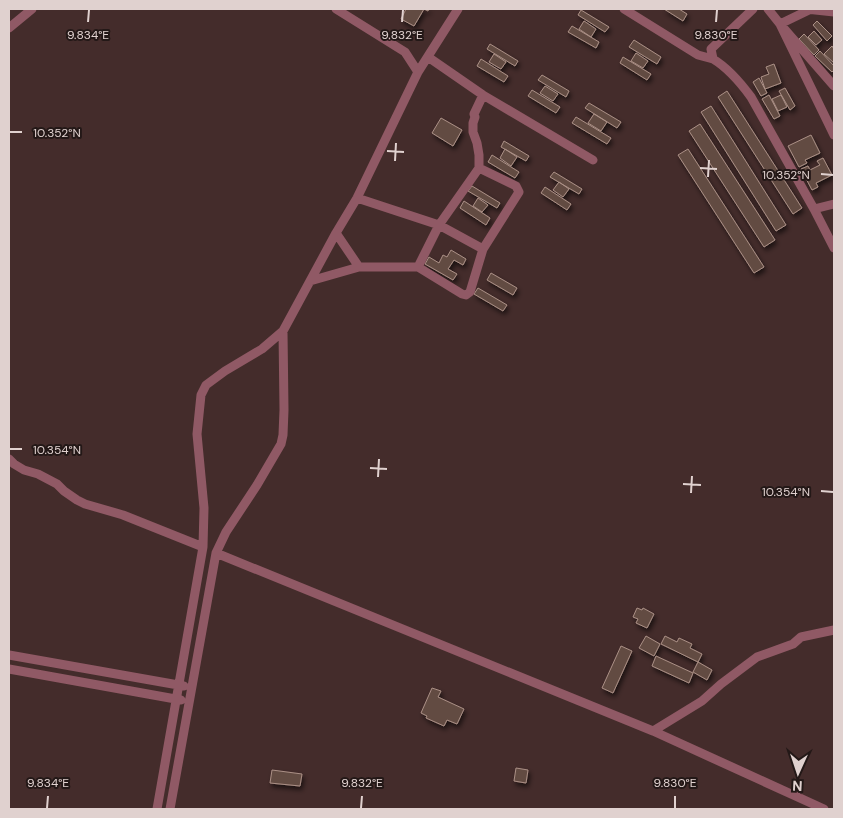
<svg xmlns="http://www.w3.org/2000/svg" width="843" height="818" viewBox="0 0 843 818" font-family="'DM Sans',sans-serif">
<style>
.building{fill:#624b42;stroke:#ab9086;filter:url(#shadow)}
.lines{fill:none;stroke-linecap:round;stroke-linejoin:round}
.minor{stroke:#905965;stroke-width:9}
.ticks{fill:none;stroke:#e0d1cf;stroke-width:2}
.ticks-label{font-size:12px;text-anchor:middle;fill:#e0d1cf;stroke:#231817;stroke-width:4;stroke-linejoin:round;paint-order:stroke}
</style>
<defs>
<filter id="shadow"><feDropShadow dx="2" dy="3.5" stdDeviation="2.5" flood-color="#0009"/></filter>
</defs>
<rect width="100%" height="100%" fill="#442c2b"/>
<path class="building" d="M406,9H429L428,11L424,9L414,26L401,19Z
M664,9H679L687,14L683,21Z
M581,10L609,27L605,32L578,15Z
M584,21L596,29L591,37L579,29Z
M817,21L832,36L827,41L813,25Z
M572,26L599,42L596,48L568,32Z
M814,31L822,40L816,45L808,37Z
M804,34L819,50L814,55L799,39Z
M634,40L661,57L657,64L629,47Z
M490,44L518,61L515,66L487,49Z
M832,46L834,49V63L824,54Z
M820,51L834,66V70L832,72L815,56Z
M636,53L648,61L643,68L631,61Z
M494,54L506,62L501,69L489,62Z
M623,57L651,74L647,80L620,63Z
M481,59L508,76L504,82L477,66Z
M774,64L781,83L765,89L761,77L769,74L766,67Z
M542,75L569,91L566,97L538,80Z
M759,78L767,93L761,96L753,82Z
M545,86L558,94L553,101L540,93Z
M785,88L795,106L790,110L779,91Z
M532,90L560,107L556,113L528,96Z
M727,91L802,208L793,214L718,97Z
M769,95L780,116L774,119L762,99Z
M781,95L787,107L778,111L772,99Z
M589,103L621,122L617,128L585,108Z
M711,106L786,225L776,231L701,112Z
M594,114L607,122L601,131L588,123Z
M576,117L611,138L607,144L572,123Z
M441,118L462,130L453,146L432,133Z
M700,124L775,240L764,247L689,131Z
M811,135L820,153L805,160L807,163L799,167L788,146Z
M504,141L529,156L526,161L501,147Z
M505,149L517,157L511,166L500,158Z
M688,149L764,267L754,273L678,155Z
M492,155L519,172L515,178L488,162Z
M823,158L832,175L816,183L818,187L812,190L801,169L808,166L810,170L820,165L817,161Z
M554,172L582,189L579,194L550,177Z
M559,182L569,189L563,197L553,190Z
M472,186L500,203L497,208L468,191Z
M545,187L571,204L567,210L541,193Z
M478,198L488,205L482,212L473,206Z
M464,201L490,218L486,225L460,208Z
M451,250L466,259L463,265L454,260L448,269L457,274L453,280L425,264L429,257L439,263L443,255L447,257Z
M491,273L517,288L513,295L487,280Z
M478,288L507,305L503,311L474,294Z
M637,608L642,610L643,608L654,614L647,628L636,623L638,619L633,617Z
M646,636L660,644L654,656L639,648Z
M665,636L677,642L679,638L692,644L690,648L702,654L698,662L661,644Z
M621,646L632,651L613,693L602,688Z
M656,656L693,673L689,683L652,666Z
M698,662L712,670L707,680L693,672Z
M432,688L441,691L438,697L464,709L457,724L447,720L444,726L426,718L427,716L421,713Z
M516,768L528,770L526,783L514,781Z
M272,770L302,774L300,786L270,783Z"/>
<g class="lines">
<path class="minor" d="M336,9L405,52L418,72
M624,9L698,55L713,59L711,49L753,9
M768,9L780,24L834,135
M806,9L834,12
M809,10L780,24L834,86
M9,28L32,9
M428,57L483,95L593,160
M713,59C728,68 740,82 751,97L814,209L834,248
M479,168V155L477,143L473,132V123L475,117L474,114L483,95
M357,198L439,225L483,249
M814,209L834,204
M336,233L359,267
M310,281L359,267H418L462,294L466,295L470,292L483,249L519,192L516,186L479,168L439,225L418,267
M9,459L14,464L24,470L38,474L57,484L64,491L77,500L85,504L123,515L203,547
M216,553L653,731L824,809
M9,655L184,686
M9,669L181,700
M653,731L702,701L721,684L757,657L793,644L801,637L834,630
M157,809L203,547L204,508L197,434L201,395L206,385L225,371L262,349L283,331L336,233L357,198L418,72L458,9
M170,809L216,553L226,532L257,485L281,444L283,435L284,410L283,331"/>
</g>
<path class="ticks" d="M88,22L89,10M402,22L403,10M716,22L717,10M10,132H22M387,151L404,152M395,161L396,143M700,168L717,169M821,174L833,175M708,177L709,160M10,449H22M370,468L387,469M378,477L379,459M683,484L701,485M821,491L833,492M691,493L692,476M47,808L48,796M361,808L362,796M675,808V796"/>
<g class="ticks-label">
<text x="88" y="39">9.834°E</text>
<text x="402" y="39">9.832°E</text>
<text x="716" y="39">9.830°E</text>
<text x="57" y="137">10.352°N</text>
<text x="786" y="179">10.352°N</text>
<text x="57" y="454">10.354°N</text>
<text x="786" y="496">10.354°N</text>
<text x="48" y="787">9.834°E</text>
<text x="362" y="787">9.832°E</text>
<text x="675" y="787">9.830°E</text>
</g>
<rect width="843" height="818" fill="none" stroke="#e0d1cf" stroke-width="20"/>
<g transform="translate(798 773) rotate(183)" stroke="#231817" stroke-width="4" paint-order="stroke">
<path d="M0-4L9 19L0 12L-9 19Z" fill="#e0d1cf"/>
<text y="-8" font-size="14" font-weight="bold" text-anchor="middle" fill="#e0d1cf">N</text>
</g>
</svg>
